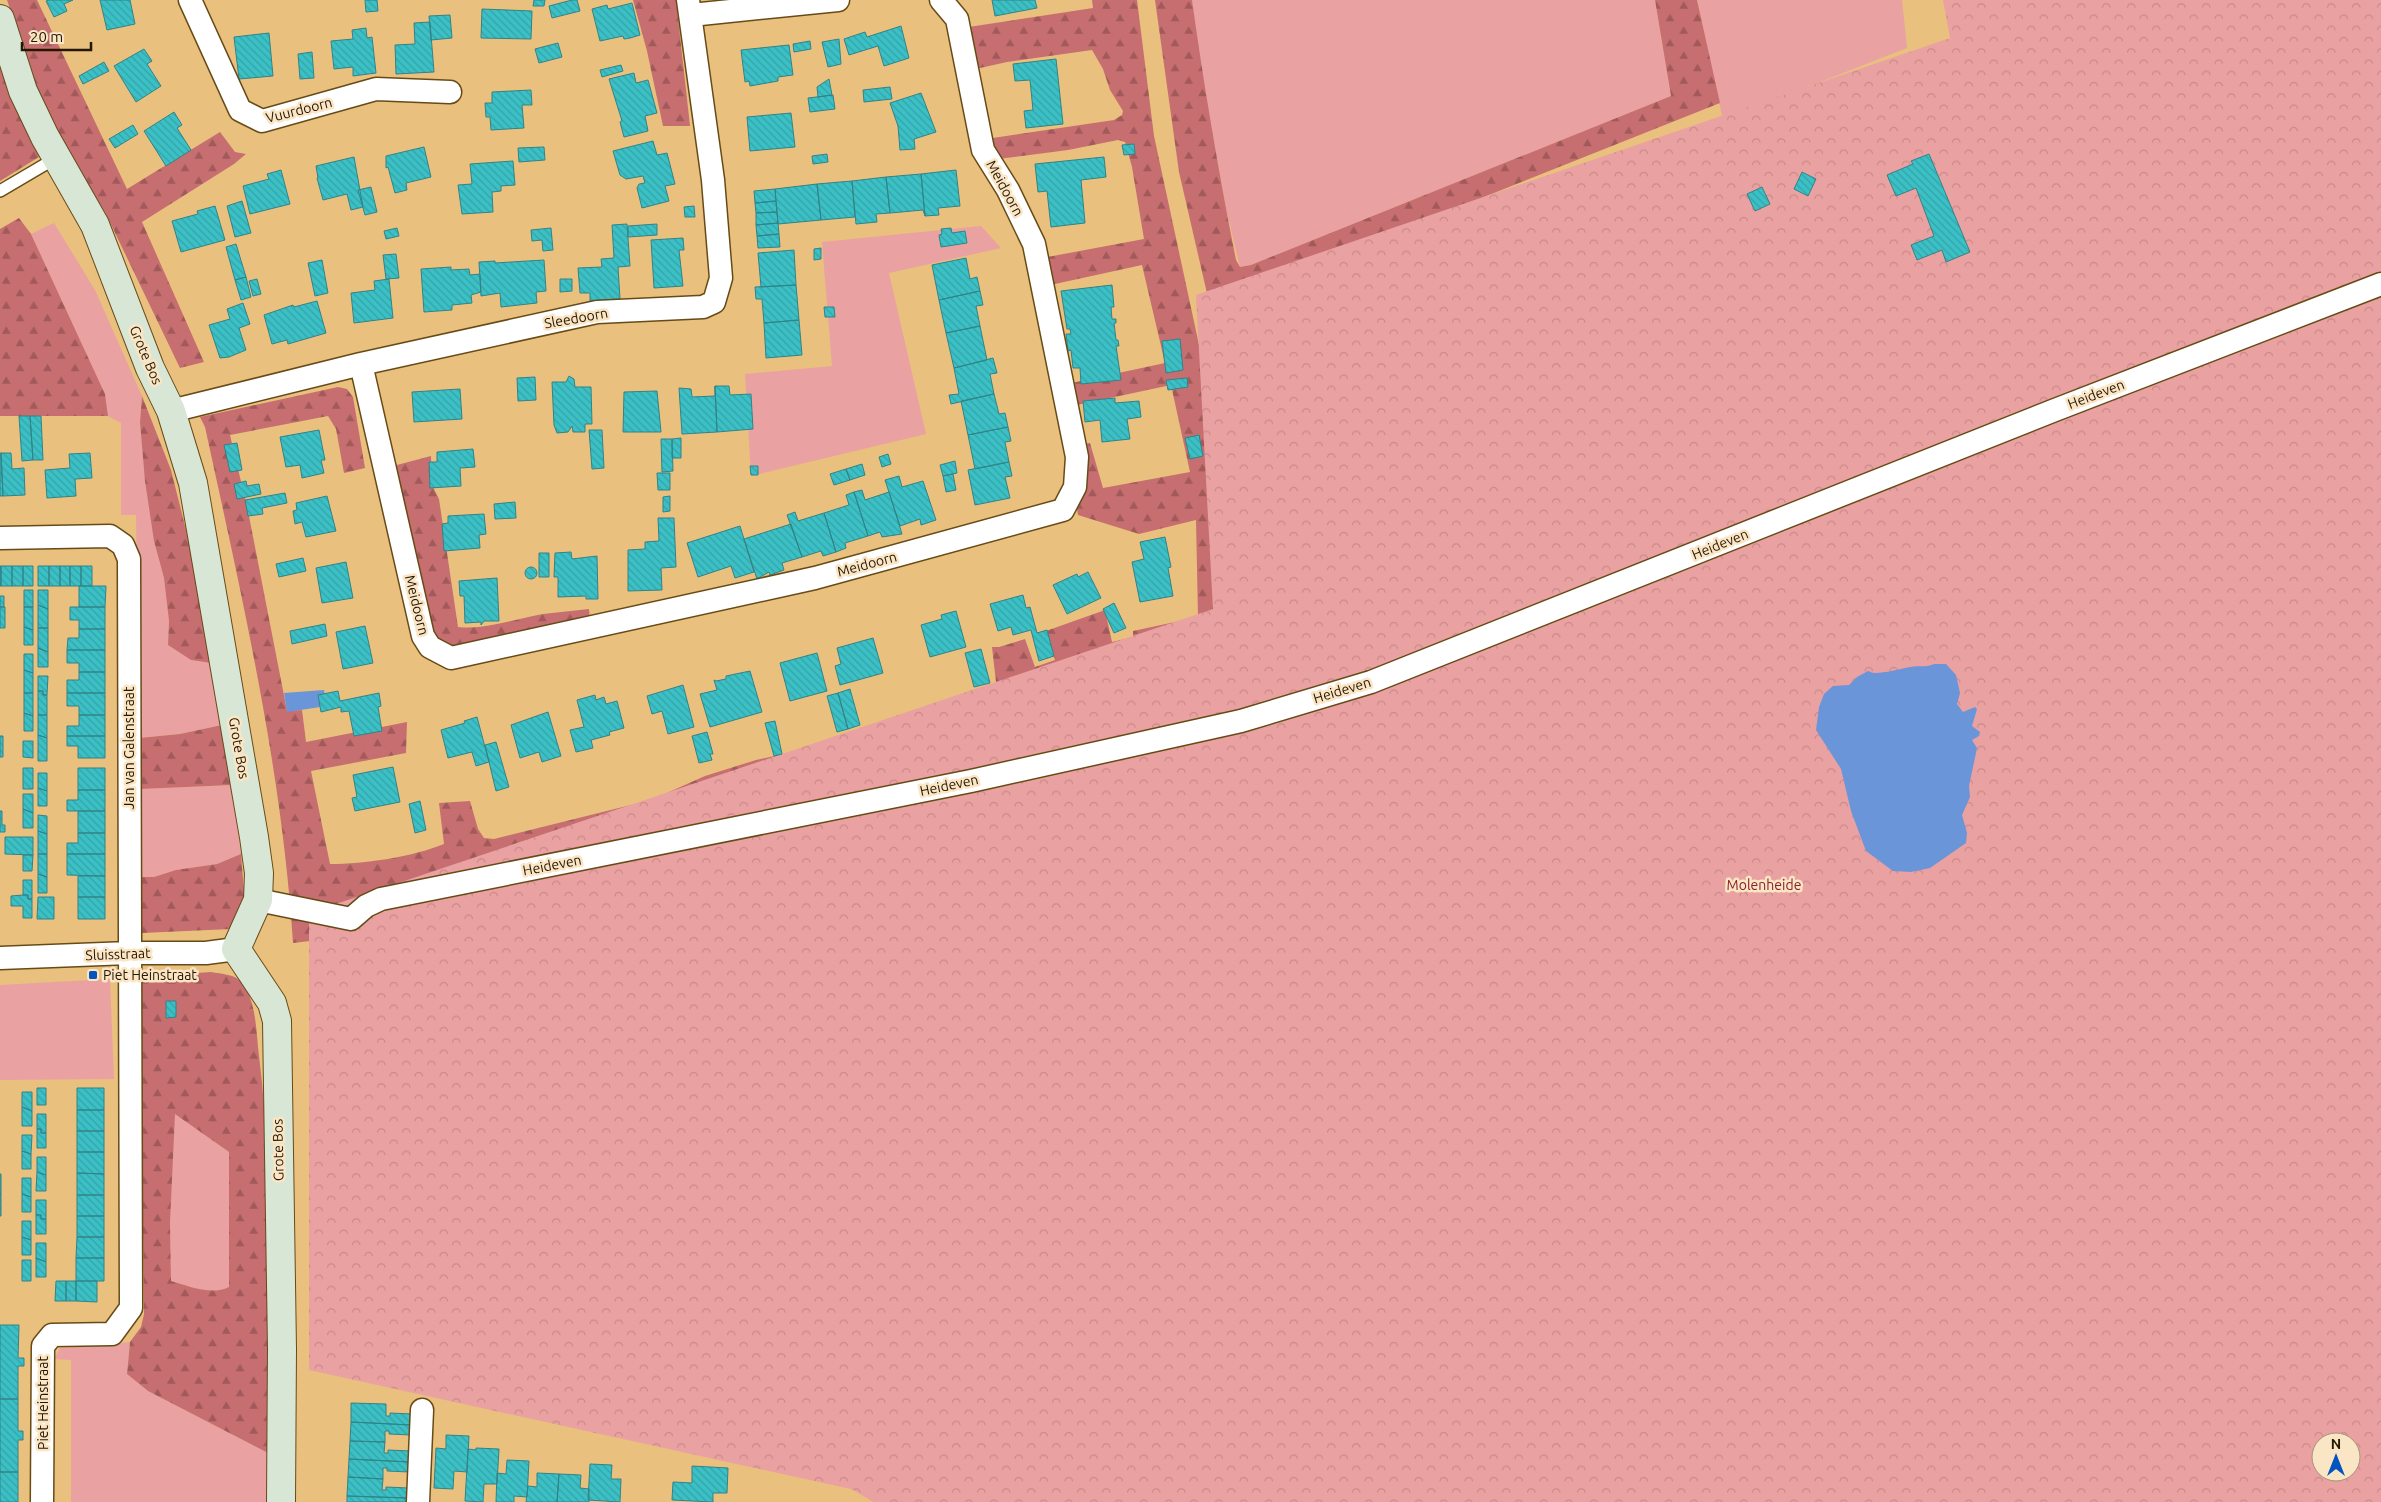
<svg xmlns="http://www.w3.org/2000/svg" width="2381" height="1502" viewBox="0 0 2381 1502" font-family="Ubuntu,sans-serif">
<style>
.grass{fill:#eaa1a1}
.forest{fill:url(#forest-firs);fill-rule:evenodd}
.park{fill:url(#park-crowns);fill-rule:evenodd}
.water{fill:#6a95d8}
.building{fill:url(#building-back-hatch);stroke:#328386}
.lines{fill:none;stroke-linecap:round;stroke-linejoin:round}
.lane-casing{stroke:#674b17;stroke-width:14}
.street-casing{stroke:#674b17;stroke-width:25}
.secondary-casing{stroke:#674b17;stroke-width:30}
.lane{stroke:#fff;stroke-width:11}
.street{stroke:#fff;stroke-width:22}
.secondary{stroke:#d8e6d5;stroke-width:28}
.poi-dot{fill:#0553bd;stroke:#fae5c5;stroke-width:2}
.labels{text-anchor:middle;stroke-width:5;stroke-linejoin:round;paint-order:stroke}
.street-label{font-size:14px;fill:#261700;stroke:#fae5c5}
.park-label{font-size:14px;fill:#8a1f2d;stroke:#fae5c5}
.poi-label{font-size:14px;fill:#261700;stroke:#fae5c5;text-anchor:start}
</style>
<defs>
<pattern id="forest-firs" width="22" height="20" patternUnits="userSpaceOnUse" patternTransform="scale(1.25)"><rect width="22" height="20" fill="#c66e70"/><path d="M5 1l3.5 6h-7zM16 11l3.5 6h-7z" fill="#a1595a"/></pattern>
<pattern id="park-crowns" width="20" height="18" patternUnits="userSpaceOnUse" patternTransform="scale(1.25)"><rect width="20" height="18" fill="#eaa1a1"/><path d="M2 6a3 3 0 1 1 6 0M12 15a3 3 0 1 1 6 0" fill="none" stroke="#c98a89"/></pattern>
<pattern id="building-back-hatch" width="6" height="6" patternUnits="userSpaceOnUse" patternTransform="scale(1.25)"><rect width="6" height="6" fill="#3bc0c6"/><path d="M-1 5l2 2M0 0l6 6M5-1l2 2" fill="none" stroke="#34a4a8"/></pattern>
</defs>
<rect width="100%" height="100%" fill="#e9c07e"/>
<path class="grass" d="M1192,0H1655L1671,96L1251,265L1240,267L1226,209L1203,84Z
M1697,0H1902L1907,48L1723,120Z
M54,223L95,290L142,396L140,422L154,541L164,578L169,621L168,645L191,660L211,663L222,725L180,734L139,738L136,515H121V423L108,416L105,394L31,234Z
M981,226L1001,248L889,273L926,434L751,476L745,374L832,366L822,242Z
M232,785L241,854L217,864L176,870L154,877H142L140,789Z
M110,979L114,1079L0,1080V985Z
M174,1113L229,1152V1288C211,1296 189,1287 171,1281L170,1223Z
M130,1342L127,1374L148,1391L272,1455V1502H71V1360L54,1359L60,1348Z"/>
<path class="forest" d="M7,0H37L127,189L220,132L235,152L246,154L234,164L142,222L204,362L180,368L105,212L64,148L43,106Z
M633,0H676L690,126H663L647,51Z
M1092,0H1137L1154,136L1229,484L1231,692L310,941L293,943C282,769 242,597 205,427L200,417L338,387L347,389L353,397L365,468L344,473L336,429L328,416L230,435L248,511L287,711L302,710L306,742L407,722L406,753L311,771L330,864C365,864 412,857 444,844L439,803L470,801L478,829L484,838L494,839L651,800L705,776L756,760L878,733L997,691L992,647H999L1025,639L1035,667L1055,660L1046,631L1105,610L1112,642L1133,637V631L1198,617L1196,520L1139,534L1078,515L1066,445L1090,443L1103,488L1190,472L1171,385L1058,409L1053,387L1165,363L1142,265L1032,289L1026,261L1144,239L1132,167L1125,142L1118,140L1068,150L990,160L986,139L1114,120L1122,115L1123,111L1110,90L1103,69L1092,50L1007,62L971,70L962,28L1093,8Z
M1155,0H1192C1204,87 1219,174 1236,260L1240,267L1251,265L1671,96L1655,0H1697L1720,103L1303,269L1209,302L1179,172Z
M0,64L39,157L0,181Z
M19,218L31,234L105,394L108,416H0V229Z
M142,396L171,470L188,538L211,663L191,660L168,645L169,621L164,578L154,541L145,481L140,422Z
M431,456L432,485L439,499L458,627C487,630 514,619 543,614C558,612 574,611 589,609L591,631L476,661L424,635L393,466Z
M222,725L232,785L140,789L139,738L180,734Z
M241,854L246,918L231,929L142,933V877H154L176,870L217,864Z
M211,972C221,974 236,974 242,983C257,1002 256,1033 259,1056C275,1187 270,1323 272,1455L148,1391L127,1374L130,1342L141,1327L144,1314L140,982L142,977ZM175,1114L229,1152V1287C211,1296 189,1286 171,1281L170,1223Z"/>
<path class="park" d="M1943,0H2381V1502H874L851,1489L309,1370V913L1213,609L1196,295L1950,38ZM2321,1442H2351V1472H2321Z"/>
<path class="water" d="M1934,664H1946L1956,675L1960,693L1957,704L1963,712L1975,707L1977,709L1972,726L1980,732L1979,736L1972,740L1977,748L1969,786L1970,797L1962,815L1967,833L1966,843L1930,868L1911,872L1893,871L1866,851L1851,811L1841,769L1816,730L1819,707L1824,694L1833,686L1849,685L1857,677L1868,671C1871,672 1872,673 1876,673C1884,673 1901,669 1910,667C1919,665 1925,668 1934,664Z
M324,690L327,706L287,712L284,693Z"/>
<path class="building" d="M49,0H73L64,4L67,11L54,17L46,1Z
M100,0H130L135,24L107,30Z
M365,0H377L378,11L366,12Z
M534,0H545L544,6H533Z
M572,0H577L580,11L552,18L549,6Z
M992,0H1035L1037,8L995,16Z
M632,3L640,35L630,38L624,39L623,36L600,41L592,9L607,5L608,9Z
M482,9L532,11L531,39L481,38Z
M450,15L452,38L431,40L429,16Z
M430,22L434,72L396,74L395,45L415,44L414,23Z
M901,26L909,58L884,66L878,46L849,55L844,39L865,32L867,37Z
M366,28L367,38L372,37L376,73L353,76V67L334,69L331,41L353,39L352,30Z
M269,33L273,76L239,79L234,37Z
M839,39L841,64L828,67L822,42Z
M810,41L811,49L794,52L793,44Z
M558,43L562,57L539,63L535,49Z
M789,45L793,75L778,77V81L750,86L749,81L745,82L741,50Z
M144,49L152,61L147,64L161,86L136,102L114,66Z
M312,52L314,78L300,79L298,54Z
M1056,59L1063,124L1026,128L1024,111L1033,110L1030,80L1015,81L1013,64Z
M104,62L109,71L83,84L79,76Z
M621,65L623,71L602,77L600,70Z
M634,73L636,83L648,80L657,113L645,116L648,131L624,137L620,122L622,121L609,79Z
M829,79L832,95L818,97L817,87Z
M890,87L892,99L864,102L863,90Z
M531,90L532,105H522L524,128L491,130L490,117H486L485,103H492V92Z
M921,93L936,132L914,139L915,149L900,150L898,126L890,103Z
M833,95L835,109L810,112L808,98Z
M174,112L182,125L177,128L191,150L166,166L144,131Z
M791,113L795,147L750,151L747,117Z
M133,125L138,134L115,148L109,139Z
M653,141L657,155L667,153L675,184L665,186L669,201L642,208L637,188L639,184L645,183L643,176L626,179L620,175L613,151Z
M1134,144L1135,154L1124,155L1122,145Z
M424,147L431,177L406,183L407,190L395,193L388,167L386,168V156Z
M544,147L545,160L519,162L518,148Z
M827,154L828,162L813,164L812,156Z
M1929,154L1970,252L1946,262L1942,250L1917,260L1911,245L1934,236L1916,188L1896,196L1887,175L1913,164L1911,161Z
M354,157L363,207L351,210L347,194L323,200L317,178H318L316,166Z
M1104,157L1106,177L1081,180L1085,223L1051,227L1047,191L1038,192L1035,164Z
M513,161L515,185L501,186V191L492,192L493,212L462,214L458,185L472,184L470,164Z
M281,170L290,204L250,214L243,186L269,179L267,174Z
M956,170L960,206L938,208L939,215L925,216L921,174Z
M1802,172L1816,179L1808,196L1794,189Z
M921,174L925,216L923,210L890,213L886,177Z
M886,177L890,213L876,214L877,222L856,224L852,181Z
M852,181L855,217L821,220L817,184Z
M817,184L821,220L778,224L775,189Z
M371,187L377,212L365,215L358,190Z
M1762,187L1770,204L1755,211L1747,194Z
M775,189L776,201L755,203L754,191Z
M242,201L251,233L235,237L227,206Z
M776,201L777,212L756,213L755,203Z
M215,206L225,240L181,252L172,221L198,214L197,211Z
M694,206L695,217H685L684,207Z
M777,212L778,223L756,225V213Z
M778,223L779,234L757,236L756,225Z
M627,224L630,266L618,267L620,299L590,301V293H580L578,268L602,267L601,259L614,258L612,225Z
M657,224V235L628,237V226Z
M397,228L399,236L386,239L384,231Z
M551,228L553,250L543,251L542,240L532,241L531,230Z
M951,228L952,233L965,231L967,243L941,247L939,235L942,234L941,229Z
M779,234L780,247L758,248L757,236Z
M683,238L684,250H679L683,286L654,288L651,240Z
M236,244L246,277L235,280L226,247Z
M821,248V259L814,260V249Z
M794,250L796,285L761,287L758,253Z
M396,254L399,278L386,279L383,255Z
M966,258L970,279L977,277L980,291L939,300L932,265Z
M322,260L328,293L315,296L308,263Z
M544,260L546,291L536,292L537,303L501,307L500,293L481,296L479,262L495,261V263Z
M451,267V270L469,269L470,275L480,274L481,292L471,295L472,303L452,305V310L424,312L421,269Z
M246,277L251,297L241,300L235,280Z
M257,279L261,294L253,296L249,281Z
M389,279L393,318L354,323L351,293L375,290L374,281Z
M560,279H572V291L560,292Z
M796,285L799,320L764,323L762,299H756L755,287Z
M1112,285L1114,307H1111L1112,319H1116V323H1114L1116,340H1118L1119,346H1116L1121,380L1081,384L1080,368H1073L1071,350L1068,351L1066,334H1071L1070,329H1067L1061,291Z
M980,291L983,305L976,306L980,326L946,333L939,300Z
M317,301L326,333L288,344L287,340L272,344L264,315L293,305L294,307Z
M243,303L250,324L239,328L246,350L229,357L220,358L209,325L230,319L227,309Z
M824,307H834L835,317H825Z
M799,320L802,355L766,358L764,323Z
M980,326L987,360L954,368L946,333Z
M1180,339L1183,370L1166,373L1162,341Z
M993,358L997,373L990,374L994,394L951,404L949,395L959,394L954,368Z
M569,376L574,379L575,387H591L592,424H585V432H573L572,426L568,432L557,433L554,425L552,382H566Z
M535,377L536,400L518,401L517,378Z
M1187,378L1188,387L1168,390L1166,380Z
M715,386L717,432L682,434L679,388L691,389L692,397L715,396Z
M715,386H729L730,395L751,394L753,429L717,432Z
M460,389L462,419L414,422L412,392Z
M657,391L661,432H623L624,392Z
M994,394L999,414L1005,413L1008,427L968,435L961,401Z
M1115,398V403L1139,401L1141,417L1127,419L1130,439L1102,442L1100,420L1085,422L1083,401Z
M19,416H30L33,460L22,461Z
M30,416H41L43,460H33Z
M1008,427L1011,441L1005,442L1009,462L975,469L968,435Z
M319,430L325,460H321L324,473L302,478L300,465L286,467L280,437Z
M589,430H602L604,468L592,469Z
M1199,435L1203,456L1190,459L1185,438Z
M681,438V458H672V439Z
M661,439H672L673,471L662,472Z
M237,443L242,470L230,472L224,445Z
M473,449L475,467L460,468L461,486L430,488L429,462H437V452Z
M1,453L3,496H0V453Z
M1,453H11L12,469L24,468L25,495L3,496Z
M90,453L92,478L75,479L76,496L47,498L45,470L70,468L69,454Z
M888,454L891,464L882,467L879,457Z
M955,461L957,473L943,476L940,465Z
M1009,462L1012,476L1005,477L1010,498L975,505L968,470Z
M862,464L865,475L850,480L846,469Z
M750,466H758V475H751Z
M846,469L850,480L834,485L830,474Z
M657,473H670V490H658Z
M953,474L956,490L946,492L943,476Z
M899,476L902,487L923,481L936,520L921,525L920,519L900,526L885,480Z
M246,481L247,486L259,484L261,494L237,499L234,484Z
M862,490L865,500L889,492L902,534L882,537L880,532L868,536L854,492Z
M854,492L868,536L845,543L846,548L836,552L824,513L849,505L846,495Z
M285,493L287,503L262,508L263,514L248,516L245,500Z
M327,496L336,531L306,537L302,522L295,524L293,511L297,510L296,503Z
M670,496V511L663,512V497Z
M515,502L516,518L495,519L494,504Z
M795,512L798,521L824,513L836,552L823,556L821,551L802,557L787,515Z
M484,514L486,534L479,535L480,548L444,551L442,524L448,523V516Z
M658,518H674L676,567L661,568L662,590L628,591V550L645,549V542L659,541Z
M791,524L802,557L782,563L784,570L770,575L769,572L757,579L744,539Z
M740,526L754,572L735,578L731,566L698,577L687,543Z
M1165,537L1171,567L1168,568L1173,596L1140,602L1132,562L1144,559L1140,542Z
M571,552L572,559L597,556L598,599H586V596L558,597V577H554L555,553Z
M539,553H549V577H539Z
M303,558L306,571L279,577L276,564Z
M346,562L353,598L322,603L316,568Z
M0,566H1V586H0Z
M1,566H12V586H1Z
M12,566H23V586H12Z
M23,566H33V586H23Z
M38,566H49V586H38Z
M49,566H60V586H49Z
M60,566H70V586H60Z
M70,566H81V586H70Z
M81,566H92V586H81Z
M525 573a6 6 0 1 1 12 0a6 6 0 1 1-12 0Z
M1088,572L1101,598L1067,614L1053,585L1077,574L1078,577Z
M497,578L499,621H484L481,625V622L465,623L464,596H460L459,581Z
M79,586H106L105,607H79Z
M24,590H33V607H24Z
M38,590H48V609L38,605Z
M1023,595L1026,608L1030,607L1037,633L1047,630L1054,656L1039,661L1031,630L1013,635L1011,627L998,631L990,604Z
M0,596H4V607H0Z
M1114,603L1126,628L1114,633L1103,609Z
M38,605L48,609V628H38Z
M0,607H5V628H0Z
M24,607H33V630L24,627Z
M70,607H105V629H79V620H70Z
M956,611L966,647L930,657L921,625L942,619L941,615Z
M325,624L327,636L292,644L290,631Z
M365,626L373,663L343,669L336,632Z
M24,627L33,630V645H24Z
M38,628H48V652L38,648Z
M79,629H105V650H67L68,638H79Z
M873,638L883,673L840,685L835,666L841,664L837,648Z
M38,648L48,652V667H38Z
M981,649L990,683L974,687L965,653Z
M67,650H105V672H79V663H67Z
M817,653L827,691L790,701L780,663Z
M24,654H33V673L24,670Z
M24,670L33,673V693H24Z
M750,671L762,712L710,727L700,694L717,690L714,680L716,681L726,679V676Z
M79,672H105V693H67V680H79Z
M38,676H48L47,695H43V691H38Z
M683,685L694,727L668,734L662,711L652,714L647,696Z
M850,689L860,725L848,729L838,693Z
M38,691H43V695H47V715H38Z
M338,691L340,701L379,693L381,706L378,707L382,731L354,736L349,711L341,712V707L321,712L318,695Z
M24,693H33V716L24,713Z
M67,693H105V715H79V706H67Z
M838,693L848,729L837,732L827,696Z
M595,695L596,700L604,697L606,704L617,701L624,728L609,732L610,735L591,740L593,748L576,752L570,730L584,727L577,700Z
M548,712L561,756L542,762L539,752L520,758L511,725Z
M24,713L33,716V731H24Z
M38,715H47V738L38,735Z
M79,715H105V736H67V726H79Z
M477,717L489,762L476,766L472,752L448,758L441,730L465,723L464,721Z
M775,721L782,754L774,756L765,723Z
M707,732L713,754H710L712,760L699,763L692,736Z
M38,735L47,738V761H38Z
M0,736H3V757H0Z
M67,736H105V758H78V746H67Z
M23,741H33V758L23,757Z
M496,742L509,787L496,791L485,745Z
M393,767L400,802L355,811L352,798L357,797L353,775Z
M23,768H33V789H23Z
M78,768H105V790H78Z
M38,773H47V791L38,788Z
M38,788L47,791V806H38Z
M78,790H105V811H67V800H78Z
M23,794H33V813L23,809Z
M420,801L426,830L415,833L409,804Z
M23,809L33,813V828H23Z
M0,811H2V825H5V832H0Z
M78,811H105V833H78Z
M38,815L47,816V834L38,831Z
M38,831L47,834V854H38Z
M78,833H105V854H67V843H78Z
M5,837H33V855L5,854Z
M38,854H47V877L38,874Z
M67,854H105V876L67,875Z
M23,855H33L32,871H23Z
M38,874L47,877V893H38Z
M78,876H105V897H78Z
M23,880H32V899H28V895H23Z
M23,895H28V899H32V918H23V906H11V896Z
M38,897H54V919H37Z
M78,897H105V919H78Z
M166,1001H176V1017L166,1018Z
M37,1088H46V1105H37Z
M77,1088H104V1110H77Z
M22,1092H32V1111L22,1107Z
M22,1107L32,1111V1126H22Z
M77,1110H104V1131H77Z
M37,1114H46V1133H41V1129H37Z
M37,1129H41V1133H46V1148H37Z
M77,1131H104V1152H77Z
M22,1135H32L31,1154L22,1151Z
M22,1151L31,1154V1169H22Z
M77,1152H104V1174L77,1173Z
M37,1157H46V1175L37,1172Z
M37,1172L46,1175V1191H36Z
M77,1173L104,1174V1195H77Z
M0,1174H1V1195H0Z
M22,1178H31V1197L22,1194Z
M22,1194L31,1197V1212H22Z
M0,1195H1V1216H0Z
M77,1195H104V1216H77Z
M36,1200H46V1219H41V1215H36Z
M36,1215H41V1219H46V1234H36Z
M77,1216H104V1237H77Z
M22,1221H31V1240L22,1237Z
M22,1237L31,1240V1255H22Z
M77,1237H104V1258H76Z
M36,1243H46V1262L36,1258Z
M36,1258L46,1262V1277H36Z
M76,1258H104V1281H76Z
M22,1260H31V1281H22Z
M56,1281H66V1301H55Z
M66,1281H76V1301H66Z
M76,1281H97V1302L76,1301Z
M0,1325H19L18,1358H24V1366H18V1399H0Z
M0,1399H18V1431H23V1440H18V1472H0Z
M351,1403L386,1404V1416H390V1413L412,1414L411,1425L351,1422Z
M351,1422L411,1425V1435L389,1434V1431H385V1442L350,1441Z
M446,1435L469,1436L467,1472L454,1471L453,1489L434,1488L436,1448L446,1449Z
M350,1441L385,1442L384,1453H388V1450L410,1451V1462L349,1459Z
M476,1448L499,1449L497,1484H484L483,1502L465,1501L468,1449L476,1450Z
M349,1459L410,1462L409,1472L387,1471V1468H383V1479L348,1477Z
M507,1460L529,1461L527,1497L514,1496V1502H496L497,1473L506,1474Z
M590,1464L612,1465L611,1479H621L620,1502L588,1500Z
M692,1466L728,1468L727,1493H713V1502L672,1500L673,1482L692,1483Z
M0,1472H18V1502H0Z
M537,1473L559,1474L557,1502H526L528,1486L537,1487Z
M559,1474L581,1475L580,1488L589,1489V1502H557Z
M348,1477L383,1479L382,1490H386V1487L408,1488V1498L347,1496Z
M347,1496L408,1498V1502H347Z"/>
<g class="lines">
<defs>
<path id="lane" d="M0,191L56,158"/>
<path id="street" d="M190,0L240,110L262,121L376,89L450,92
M691,15L838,0
M361,364L423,636L430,647L451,658L815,578L1063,510L1075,487L1077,457L1034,244L1008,190L983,150L957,19L941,0
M171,411L361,364L597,312L703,307L714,302L721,278L713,180L688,0
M0,538L110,536L123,545L129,559L131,1308L112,1334L52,1335L43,1346L42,1502
M258,900L351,919L366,906L381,899L971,781L1241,721L1371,682L2055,410L2381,284
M0,958L129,953H206L236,949
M418,1502L422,1410"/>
<path id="secondary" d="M0,19L23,91L45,137L95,225L150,368L171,411L193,483L254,837L259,873L258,900L236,949L272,1003L277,1021L282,1349L281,1502"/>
</defs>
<use href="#lane" class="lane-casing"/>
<use href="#street" class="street-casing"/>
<use href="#secondary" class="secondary-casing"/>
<use href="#lane" class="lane"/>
<use href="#street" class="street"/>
<use href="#secondary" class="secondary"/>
</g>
<rect class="poi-dot" x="88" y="970" width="10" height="10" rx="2.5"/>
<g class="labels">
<g class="street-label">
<text transform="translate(299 110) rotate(-14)" y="5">Vuurdoorn</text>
<text transform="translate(1005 188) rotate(61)" y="5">Meidoorn</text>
<text transform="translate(576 318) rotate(-10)" y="5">Sleedoorn</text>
<text transform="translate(146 355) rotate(67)" y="5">Grote Bos</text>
<text transform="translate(2096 394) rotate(-21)" y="5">Heideven</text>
<text transform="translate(1720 544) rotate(-22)" y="5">Heideven</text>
<text transform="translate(867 564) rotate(-15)" y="5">Meidoorn</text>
<text transform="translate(417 605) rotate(76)" y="5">Meidoorn</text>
<text transform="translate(1342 690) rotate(-17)" y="5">Heideven</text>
<text transform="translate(129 748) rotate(-90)" y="5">Jan van Galenstraat</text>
<text transform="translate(239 748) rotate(80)" y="5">Grote Bos</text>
<text transform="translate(949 785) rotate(-12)" y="5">Heideven</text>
<text transform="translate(552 865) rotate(-11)" y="5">Heideven</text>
<text transform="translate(118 954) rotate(-2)" y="5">Sluisstraat</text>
<text transform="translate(278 1150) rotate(-91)" y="5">Grote Bos</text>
<text transform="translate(43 1403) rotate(-90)" y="5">Piet Heinstraat</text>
</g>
<g class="park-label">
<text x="1764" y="890">Molenheide</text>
</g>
<g class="poi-label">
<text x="103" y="980">Piet Heinstraat</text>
</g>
</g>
<g transform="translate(2336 1457)"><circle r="24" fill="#fae5c5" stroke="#a59376"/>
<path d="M0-4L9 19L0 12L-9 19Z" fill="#0553bd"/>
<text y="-8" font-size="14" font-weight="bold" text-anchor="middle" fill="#261700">N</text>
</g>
<path d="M22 42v8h69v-8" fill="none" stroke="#261700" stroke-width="2.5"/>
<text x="30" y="42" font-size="15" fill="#261700" stroke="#fae5c5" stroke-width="4" paint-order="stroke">20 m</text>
</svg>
